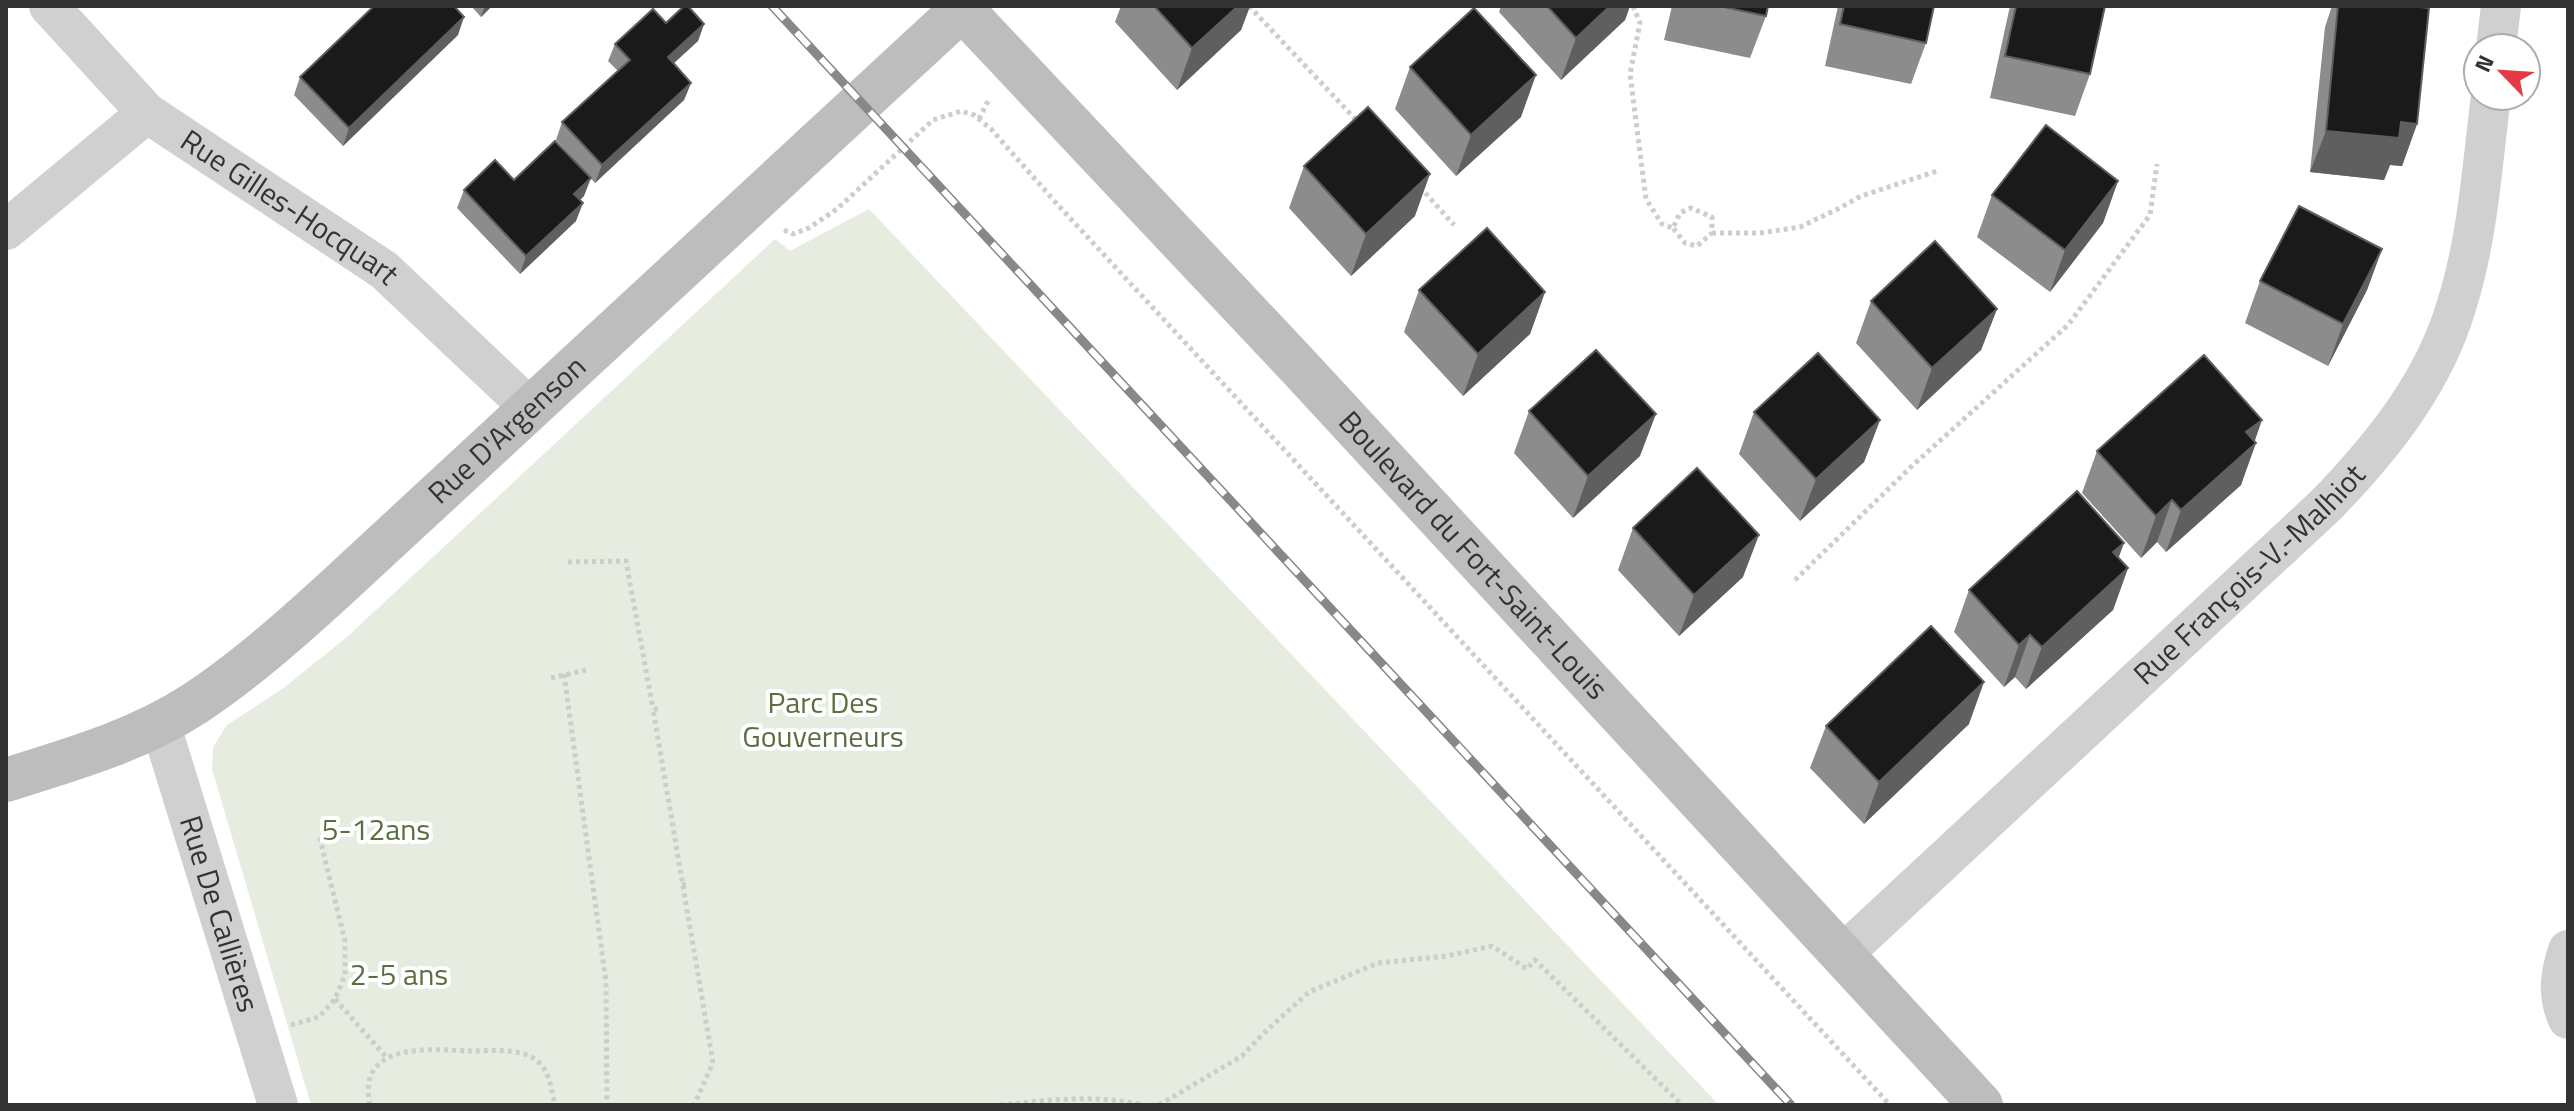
<svg xmlns="http://www.w3.org/2000/svg" width="2574" height="1111" viewBox="0 0 2574 1111" font-family="'Titillium Web',sans-serif">
<style>
.green{fill:#e6ecdf}
.lines{fill:none;stroke-linecap:round;stroke-linejoin:round}
.path{stroke:#cdcdcd;stroke-width:5;stroke-dasharray:4 4;stroke-linecap:butt}
.street{stroke:#d0d0d0;stroke-width:40}
.secondary{stroke:#bdbdbd;stroke-width:44}
.rail-casing{stroke:#888;stroke-width:9}
.rail{stroke:#fff;stroke-width:6;stroke-dasharray:18;stroke-linecap:butt}
.wall{fill:#8c8c8c}
.shaded-wall{fill:#5f5f5f}
.building{fill:#1a1a1a;stroke:#5f5f5f;stroke-width:2}
.labels{text-anchor:middle;stroke-width:8;stroke-linejoin:round;paint-order:stroke}
.street-label{font-size:30px;fill:#333;stroke:#fff}
.park-label{font-size:30px;fill:#56703f;stroke:#fff}
</style>
<rect width="100%" height="100%" fill="#fff"/>
<path class="green" d="M869,209L1719,1105H311L212,769L213,747L227,725L285,687L348,636L775,239L790,251Z"/>
<g class="lines">
<path class="path" d="M1249,6L1358,122
M1633,6L1640,23L1630,74L1646,199L1662,224L1673,228L1680,213L1691,208L1712,217V233L1697,246L1685,243L1673,228
M979,119L989,99
M1420,187L1454,225
M784,230L793,234L809,228L837,209L933,120L961,111L974,115L991,129L1057,204L1890,1105
M1712,233H1760L1800,227L1840,208L1861,196L1937,171
M568,562L626,561L653,709
M1795,580L1913,465L2068,325L2150,215L2157,164
M564,674L606,982L607,1105
M551,678L586,670
M658,709H653L713,1063L694,1105
M682,885L690,884
M335,999L387,1058
M291,1025L319,1017L335,999L345,975V941L319,835L337,831
M370,1105C356,1042 429,1049 469,1051C489,1051 519,1047 536,1060C550,1070 551,1089 555,1105
M1000,1105C1048,1100 1096,1094 1143,1105
M1159,1105L1242,1056L1266,1031L1309,992L1378,963L1447,956L1492,946L1527,969L1535,960L1682,1105"/>
<g class="street">
<path id="s1" d="M49,6L147,113L384,270L530,408"/>
<path d="M2496,48L2501,6"/>
<path d="M6,230L147,113"/>
<path id="s2" d="M160,723L278,1105"/>
<path d="M2568,950C2560,974 2557,996 2568,1019"/>
<path id="s3" d="M1843,954L2327,504C2382,447 2433,384 2456,307C2478,239 2482,166 2491,96"/>
</g>
<path class="secondary" id="s4" d="M6,780C70,760 137,741 194,704C244,671 289,631 333,591L962,9L1300,368L1981,1105"/>
<defs>
<path id="rail" d="M772,6L1791,1105"/>
</defs>
<use href="#rail" class="rail-casing"/>
<use href="#rail" class="rail"/>
</g>
<path class="wall" d="M471,6H492L481,17Z
M1121,6H1250L1241,30L1177,90L1115,22Z
M1501,6H1630L1625,20L1561,80L1499,12Z
M1672,6H1768L1766,16L1750,58L1664,40Z
M1838,6H1934L1926,43L1911,84L1825,66Z
M2010,6H2105L2090,74L2075,116L1990,98Z
M2332,6H2411L2417,124L2402,166L2390,165L2384,180L2310,172L2325,27Z
M666,23L704,24L698,41L674,63L691,83L684,100L595,183L556,140L562,122L618,71L608,61L615,44Z
M458,35L343,146L294,95L300,77Z
M1410,67L1521,117L1456,176L1395,109Z
M1304,166L1415,216L1351,276L1289,208Z
M514,180L584,196L580,200L576,221L520,274L457,208L464,190Z
M2118,181L2103,223L2050,292L1977,237L1992,195Z
M2382,249L2367,290L2328,366L2245,323L2260,281Z
M1419,290L1545,292L1530,334L1463,396L1404,332Z
M1871,301L1997,309L1981,350L1917,410L1856,343Z
M1529,411L1640,456L1573,518L1514,453Z
M1754,412L1880,420L1864,462L1800,521L1739,454Z
M2255,441L2241,485L2166,552L2157,542L2141,558L2082,493L2097,451Z
M1633,528L1743,577L1679,636L1618,570Z
M2119,558L2128,568L2113,610L2026,689L2015,677L2004,687L1954,632L1969,590Z
M1969,724L1864,824L1810,768L1826,726Z"/>
<path class="shaded-wall" d="M485,6H492L481,17Z
M1238,6H1250L1241,30L1177,90L1192,48Z
M1610,6H1630L1625,20L1561,80L1576,38Z
M464,17L458,35L343,146L349,128Z
M704,24L698,41L661,75L668,57Z
M1536,75L1521,117L1456,176L1471,135Z
M691,83L684,100L595,183L602,165Z
M2401,122L2417,124L2402,166L2390,165L2384,180L2310,172L2326,131Z
M1430,174L1415,216L1351,276L1366,234Z
M591,178L584,196L567,212L574,194Z
M2118,181L2103,223L2050,292L2065,250Z
M583,203L576,221L520,274L526,256Z
M2382,249L2367,290L2328,366L2343,324Z
M1545,292L1530,334L1463,396L1478,354Z
M1997,309L1981,350L1917,410L1932,368Z
M1656,414L1640,456L1573,518L1588,476Z
M1880,420L1864,462L1800,521L1816,479Z
M2262,420L2253,446L2256,443L2241,485L2166,552L2181,510L2246,432Z
M2172,500L2157,542L2141,558L2156,516Z
M1759,535L1743,577L1679,636L1694,595Z
M2124,543L2109,584L2113,552Z
M2128,568L2113,610L2026,689L2042,647Z
M2030,635L2015,677L2004,687L2019,645Z
M1984,682L1969,724L1864,824L1879,782Z"/>
<path class="building" d="M374,6H454L464,17L349,128L300,77Z
M684,6H688L704,24L668,57L691,83L602,165L562,122L630,60L615,44L653,9L666,23Z
M1154,6H1238L1192,48Z
M1547,6H1610L1576,38Z
M1719,6H1768L1766,16Z
M1844,6H1934L1926,43L1840,24Z
M2016,6H2105L2090,74L2005,56Z
M2338,6H2411L2429,8L2417,124L2401,122L2399,138L2326,131Z
M1474,8L1536,75L1471,135L1410,67Z
M1368,107L1430,174L1366,234L1304,166Z
M2046,125L2118,181L2065,250L1992,195Z
M555,141L591,178L574,194L583,203L526,256L464,190L495,160L514,180Z
M2299,206L2382,249L2343,324L2260,281Z
M1487,228L1545,292L1478,354L1419,290Z
M1935,241L1997,309L1932,368L1871,301Z
M1596,350L1656,414L1588,476L1529,411Z
M1818,353L1880,420L1816,479L1754,412Z
M2204,355L2262,420L2246,432L2256,443L2181,510L2172,500L2156,516L2097,451Z
M1697,468L1759,535L1694,595L1633,528Z
M2077,491L2124,543L2113,552L2128,568L2042,647L2030,635L2019,645L1969,590Z
M1931,626L1984,682L1879,782L1826,726Z"/>
<g class="labels">
<g class="street-label">
<text dy="10" stroke="none"><textPath href="#s1" startOffset="316">Rue Gilles-Hocquart</textPath></text>
<text dy="10" stroke="none"><textPath href="#s4" startOffset="620">Rue D'Argenson</textPath></text>
<text dy="10" stroke="none"><textPath href="#s4" startOffset="1988">Boulevard du Fort-Saint-Louis</textPath></text>
<text dy="10" stroke="none"><textPath href="#s3" startOffset="556">Rue François-V.-Malhiot</textPath></text>
<text dy="10" stroke="none"><textPath href="#s2" startOffset="200">Rue De Callières</textPath></text>
</g>
<g class="park-label">
<text x="823" y="713">Parc Des<tspan x="823" dy="34">Gouverneurs</tspan></text>
<text x="376" y="840">5-12ans</text>
<text x="399" y="985">2-5 ans</text>
</g>
</g>
<rect width="2574" height="1111" fill="none" stroke="#333333" stroke-width="16"/>
<g transform="translate(2502 72) rotate(295)"><circle r="38" fill="#ffffff" stroke="#adadad" stroke-width="2"/>
<path d="M0-6L14 30L0 20L-14 30Z" fill="#e63946"/>
<text y="-12" font-size="22" font-weight="bold" text-anchor="middle" fill="#333333">N</text>
</g>
</svg>
